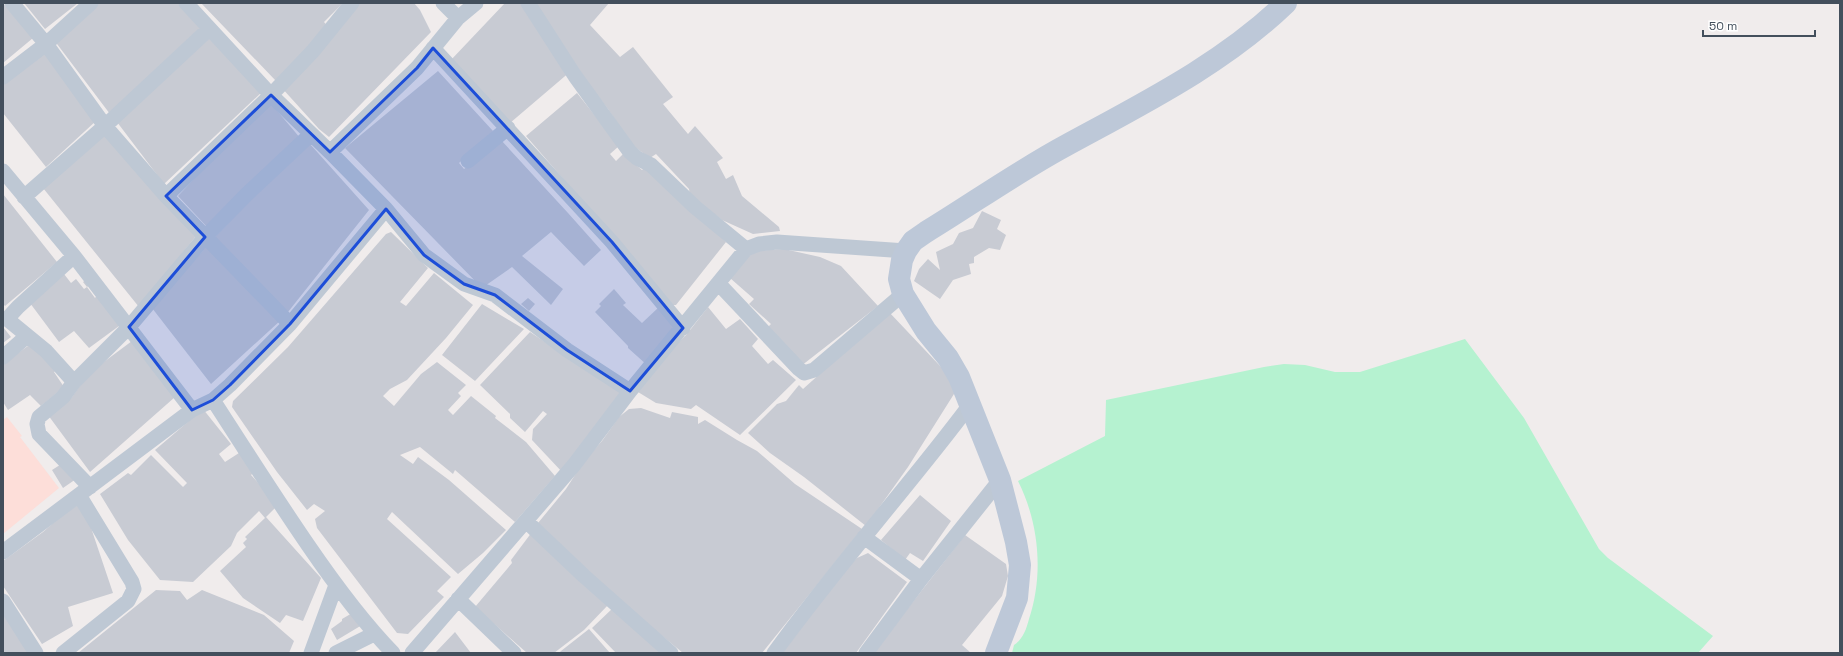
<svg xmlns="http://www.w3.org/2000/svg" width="1843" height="656" viewBox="0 0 1843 656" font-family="'Space Grotesk',sans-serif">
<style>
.medical{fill:#fdded9}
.green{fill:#b5f2d0}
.building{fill:#c8cbd3}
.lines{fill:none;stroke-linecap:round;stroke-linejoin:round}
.street{stroke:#bec8d4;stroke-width:15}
.secondary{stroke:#bdc8d8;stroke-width:22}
.marked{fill:#1d4ed8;fill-opacity:0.2;stroke:#1d4ed8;stroke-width:3;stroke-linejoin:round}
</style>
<rect width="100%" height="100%" fill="#f0ecec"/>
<path class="medical" d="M7,417L22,436L20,437L59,488L3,534V420Z"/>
<path class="green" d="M1465,339L1524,418L1599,549L1608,558L1713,636L1698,653H1012L1014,645C1023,639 1026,630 1029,619C1044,574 1039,523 1018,481L1105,436L1106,400L1264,367L1284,364L1305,365L1335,372H1360Z"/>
<path class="building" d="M3,3L33,38L3,63Z
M24,3H78L45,29Z
M99,3H179L205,27L110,114L54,40Z
M201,3H343L324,22L329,28L276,81Z
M358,3H414L420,10L431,32L329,137L319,129L281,87Z
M505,3H525L571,71L510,123L450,61Z
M533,3H609L590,25L620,57L633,47L673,97L663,104L688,134L695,126L723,158L717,162L726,179L733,175L742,196L779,227L780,231L753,234L722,220L690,196L689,189L656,154L650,158L632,145L608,109L580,73Z
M212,33L263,91L164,184L117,122Z
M43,50L97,120L46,167L3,113V80Z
M438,71L493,131L459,163L464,169L501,140L568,213L601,250L584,266L551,232L522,256L563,289L551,305L512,267L482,288L345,148Z
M577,93L619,146L610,154L616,161L623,154L642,170L647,165L726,242L676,305H673L526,136Z
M268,100L301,139L208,228L178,196Z
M107,131L196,236L139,307L43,188Z
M310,144L369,210L288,312L214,238L262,188Z
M3,194L57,262L5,306L3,304Z
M982,211L1001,220L997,229L1006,235L1000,250L989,248L974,257V263L969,264L971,274L953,280L940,299L914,281L919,269L928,259L940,270L936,252L953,244L959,233L973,228Z
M391,232L428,268L400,302L406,306L434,273L473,305L446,338L407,380L390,389L383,396L394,406L421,374L437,362L466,385L458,393L461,396L448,410L453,415L471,396L496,416L495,418L526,442L555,476L515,522L455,470L453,474L420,447L400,455L413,464L418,457L449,480L506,530L483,553L458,574L392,512L387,519L451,577L437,591L444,597L408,634L397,633L317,528L315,519L325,511L314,504L307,510L277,472L232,407L233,401L288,347L386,234Z
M207,246L281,320L211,384L152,308Z
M784,249L820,257L841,266L878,306L801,366L767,328L771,324L749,304L754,299L730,278L753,251Z
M64,274L71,283L76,279L84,289L87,287L83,282L87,279L91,284L87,287L95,298L98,294L119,326L89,348L74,331L59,342L30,303Z
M614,289L626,303L623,305L642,323L659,307L679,330L647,365L628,348V346L595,312L601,306L599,304Z
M528,298L535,304L529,311L521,304Z
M482,304L524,329L475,381L442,355Z
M708,307L726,329L740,319L758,339L752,346L768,364L773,360L796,380L740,435L696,405L691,409L656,403L638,392L666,355L687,334Z
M889,312L959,386L908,467L866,526L804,477L770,453L748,433L777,404L786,401L799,385L803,389Z
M3,327L11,337L3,343Z
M530,332L623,394L563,473L532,440L533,429L547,414L543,411L525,432L510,418V414L480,385Z
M132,341L175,397L90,472L48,415L72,397L89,373Z
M32,343L57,369L54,372L64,387L41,406L30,395L8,410L3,402V364Z
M641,408L670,418L672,412L698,417V424L705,420L737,440L757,451L795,484L862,529L762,653H683L622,603L538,523L566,489L584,461L602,441L619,417L629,409Z
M203,409L231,444L219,454L225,462L239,453L254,472L251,475L278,505L266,517L321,578L303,621L286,615L280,623L243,598L220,571L246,547L243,543L247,539L245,537L265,518L259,511L237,533L231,546L193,582L160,580L128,540L100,494L128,473L131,475L151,455L183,487L187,483L155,450Z
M63,463L76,479L63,488L52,470Z
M920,495L951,521L923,561L910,553L905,560L881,540Z
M77,502L84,507L113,593L68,607L73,626L42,644L3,586V561L43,532Z
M532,532L609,604L584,630L554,653H527L475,607L512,563L511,560Z
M965,535L1006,564L1008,576L1002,596L962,645L971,653H873Z
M868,553L907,582L856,653H781L829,586L857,558Z
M156,590L180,591L187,600L202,590L264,615L294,641L289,653H78Z
M614,607L669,653H616L592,628Z
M3,612L31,653H3Z
M354,612L362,625L337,640L331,629L342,621V619Z
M589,629L610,653H559L561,651Z
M455,632L471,653H435Z"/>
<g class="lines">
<path class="street" d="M12,3L46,44L105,126L166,196L290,324
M186,3L271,95L330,152
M528,3L575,76L630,152L637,158L651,165L695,207L746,249
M458,18L476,3
M433,48L612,242L683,328
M3,77L46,44L91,3
M468,161L508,128
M3,171L74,256L192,410L213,400L230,385L290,324L386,209L330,152L417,68L458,18L443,3
M166,196L271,95L313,51L352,3
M24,197L105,126L209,29
M386,209L424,255L464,284L495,295L567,350L630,391
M719,284L799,369L804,373L814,370L903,294
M3,357L27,336
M74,382L46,351L7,319L18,307L74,256
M213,400C244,448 275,497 308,545C334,583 361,620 393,653
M90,487L39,434L37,424L39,417L63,397L74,382L129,327L205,237L246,195L311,134
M526,521L584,576L671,653
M864,537L921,579
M3,552L192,410
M458,599L514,653
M3,601L36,653
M63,653L128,601L134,589L132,582L79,495
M311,653L336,585
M336,653L374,634
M412,653L574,465L630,391L746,249L759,244L777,242L906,251
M774,653C835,568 906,490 969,406
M866,653L921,579L1000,480"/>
<path class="secondary" d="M996,653L1017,598L1020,565L1016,542L1000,480L959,377L948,358L926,331L903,294L899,279L902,260L906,251L913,241L926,232C972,204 1017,172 1065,146C1142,104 1223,64 1286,3"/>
</g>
<path class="marked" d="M433,48L612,242L683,328L630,391L567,350L495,295L464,284L424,255L386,209L290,324L230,385L213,400L192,410L129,327L205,237L166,196L271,95L330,152L417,68Z"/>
<rect width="1843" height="656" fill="none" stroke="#434f5c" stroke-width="8"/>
<path d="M1703 30v6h112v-6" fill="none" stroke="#434f5c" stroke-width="2"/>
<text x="1709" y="30" font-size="12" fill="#434f5c" stroke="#ffffff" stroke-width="3" paint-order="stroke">50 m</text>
</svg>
